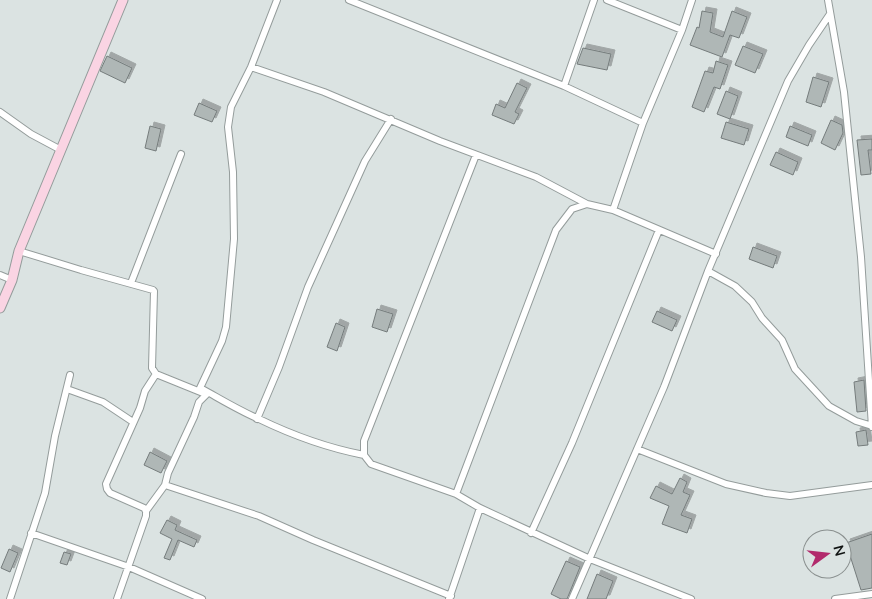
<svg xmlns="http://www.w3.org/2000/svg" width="872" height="599" viewBox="0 0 872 599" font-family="Mulish,sans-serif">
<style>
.building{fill:#afb7b6;stroke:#757c7c;filter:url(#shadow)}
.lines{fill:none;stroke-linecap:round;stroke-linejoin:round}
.minor-casing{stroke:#949c9b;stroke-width:8}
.secondary-casing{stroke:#949c9b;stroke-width:11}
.minor{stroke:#fff;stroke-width:6}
.secondary{stroke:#fad4e3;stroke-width:9}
</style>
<defs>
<filter id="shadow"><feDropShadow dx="4" dy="-4" stdDeviation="0" flood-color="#0004"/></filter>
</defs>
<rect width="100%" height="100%" fill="#dbe3e2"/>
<path class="building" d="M702,11L713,13L710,32L723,37L732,11L747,17L739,38L730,35L722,57L690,45L697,27L699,28Z
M743,46L763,54L755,73L735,65Z
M583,48L611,54L607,70L577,64Z
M107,56L132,68L125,83L100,71Z
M716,61L728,65L720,89L714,87L704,112L692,107L705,71L713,73Z
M813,77L829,82L821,107L806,102Z
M517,83L527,88L515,112L519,114L514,124L492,115L496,104L505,108Z
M726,91L738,96L730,119L717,114Z
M199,103L217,111L212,122L194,115Z
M831,120L842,125L843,133L835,150L821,143Z
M726,122L749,129L744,145L721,138Z
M150,126L161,129L156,151L145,148Z
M790,126L812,135L808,146L786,137Z
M872,139V150H868L871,174L861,175L857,140Z
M776,152L798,162L793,175L770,165Z
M753,247L777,256L773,268L749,259Z
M377,309L393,314L387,332L372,327Z
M657,311L677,320L672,331L652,322Z
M336,323L345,327L337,351L327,347Z
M864,380L866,411L857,412L854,382Z
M866,430L868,445L858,446L856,432Z
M150,452L167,461L161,473L144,465Z
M680,478L687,482L683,492L690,495L681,515L692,519L687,533L662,524L669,506L650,498L656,486L672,494Z
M167,520L177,525L175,530L197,540L194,547L178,540L170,560L164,558L172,539L160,533Z
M872,534V588L861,590L846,543Z
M9,549L18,553L10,572L1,568Z
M64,552L71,554L67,565L60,563Z
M566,561L580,567L567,599H561L551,594Z
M597,574L613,581L606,599H587Z"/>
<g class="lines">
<defs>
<path id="minor" d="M349,0L564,86L643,123
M607,0L682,30
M828,0L844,92L861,257L872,427
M251,67L324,92L440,141L536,177L587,204
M564,86L594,0
M0,112L31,134L61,150
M476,155L364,441V455L371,464L456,494L480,508L590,559L691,599
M613,210L716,254
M19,251L81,270L153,290L154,291L152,368L156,374L145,391L140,408L106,484L107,489L110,493L144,508L146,511V516L117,599
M708,271L735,286L752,302L762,318L782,340L795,369L829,406L856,421L872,426
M0,275L12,280
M131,283L181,154
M156,374L203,393
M67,389L103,402L133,422
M204,390C222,400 240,411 259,419C292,435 328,448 364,455
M257,419L279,367L308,287L337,223L365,161L391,119
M637,449L726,484L766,493L790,496L872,485
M165,485L259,516L313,540L451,596
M456,494L556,230L572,209L587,204L613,210L643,123L682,30L692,0
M146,511L165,485L168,473L194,417L199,402L207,394L200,388L222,341L226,327L234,239L233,172L228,127L231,107L251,67L277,0
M31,533L129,567L202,599
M531,533L572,443L659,230
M10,599L45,493L55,436L70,375
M449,599L480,508
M572,599L664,387L708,271L788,81L809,45L830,14
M835,599L872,594"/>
<path id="secondary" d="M0,308L12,280L19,251L123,0"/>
</defs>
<use href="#minor" class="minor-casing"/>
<use href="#secondary" class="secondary-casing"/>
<use href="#minor" class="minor"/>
<use href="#secondary" class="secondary"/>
</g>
<g transform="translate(827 554) rotate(75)"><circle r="24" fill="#dbe3e2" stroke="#8a908f"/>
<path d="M0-4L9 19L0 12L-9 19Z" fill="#b22a6c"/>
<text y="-8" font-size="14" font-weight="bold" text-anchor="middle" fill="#111413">N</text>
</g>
</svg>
